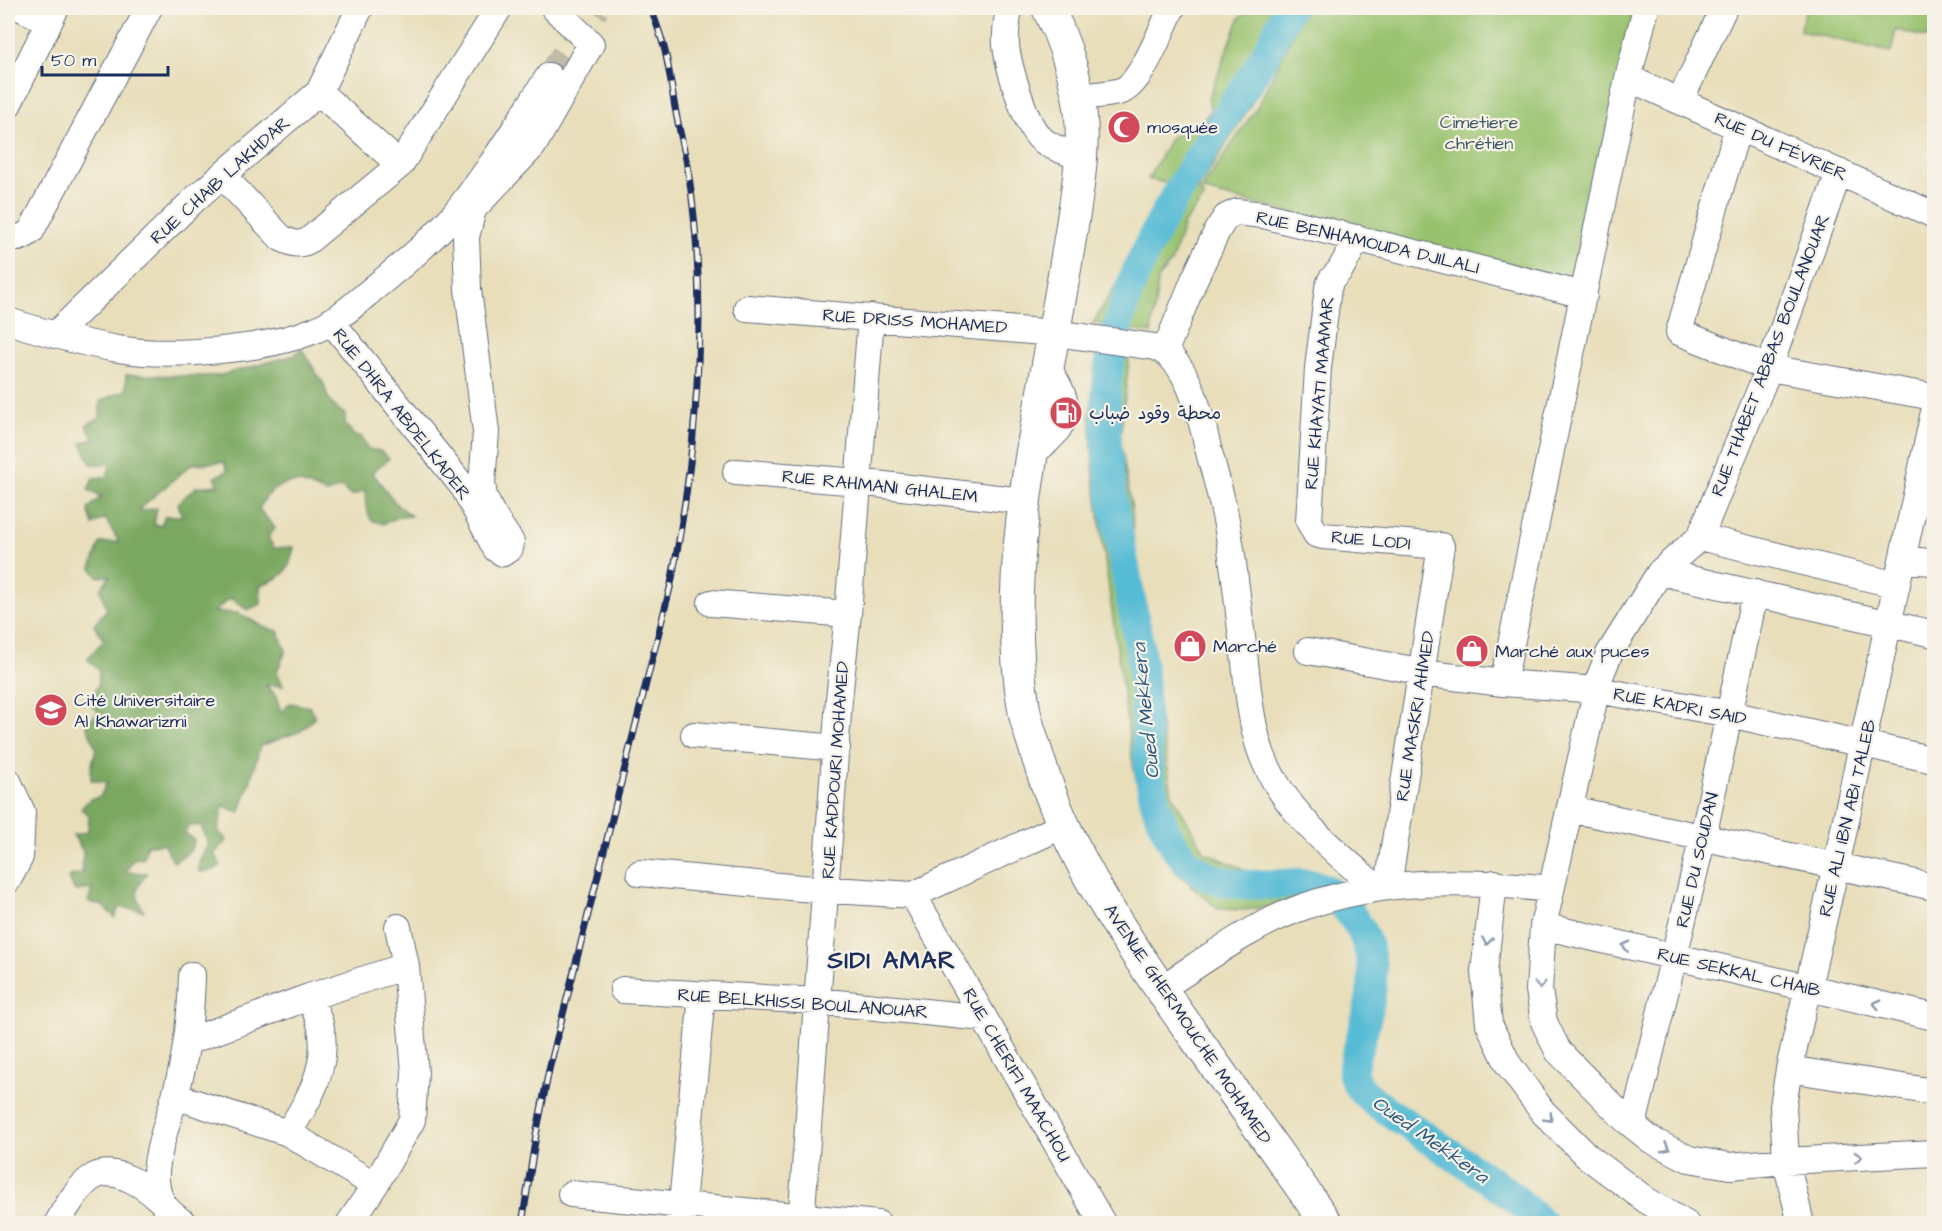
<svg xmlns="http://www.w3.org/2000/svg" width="1942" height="1231" viewBox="0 0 1942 1231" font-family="'Architects Daughter','Playpen Sans Arabic',sans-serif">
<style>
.green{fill:#99c26e;stroke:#5a7866;stroke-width:1.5;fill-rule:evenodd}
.forest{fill:#7aa861;stroke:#4a6c60;stroke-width:1.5;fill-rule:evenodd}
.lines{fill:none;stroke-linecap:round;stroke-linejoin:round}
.river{stroke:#56bbd5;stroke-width:30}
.minor-tunnel{stroke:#bfbba8;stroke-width:26;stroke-dasharray:26 13;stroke-linecap:butt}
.minor-casing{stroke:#636c7e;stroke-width:28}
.major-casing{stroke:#636c7e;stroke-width:34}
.minor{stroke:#fff;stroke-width:26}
.major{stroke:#fff;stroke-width:32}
.rail-casing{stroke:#1b2f5e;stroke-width:7}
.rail{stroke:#f7f3e8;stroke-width:4.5;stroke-dasharray:14;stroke-linecap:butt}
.oneway{stroke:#8d97ae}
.labels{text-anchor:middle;stroke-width:4.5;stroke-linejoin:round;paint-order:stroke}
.park-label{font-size:18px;fill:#415b63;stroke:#f7f3e8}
.poi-label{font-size:18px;fill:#1b2f5e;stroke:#f7f3e8;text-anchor:start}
.street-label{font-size:18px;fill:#1b2f5e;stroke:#f7f3e8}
.water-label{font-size:20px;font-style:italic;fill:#2d5982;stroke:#f7f3e8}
.district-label{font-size:24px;font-weight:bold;letter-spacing:1.5px;fill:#1b2f5e;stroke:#f7f3e8}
</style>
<rect width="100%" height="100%" fill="#f7f3e8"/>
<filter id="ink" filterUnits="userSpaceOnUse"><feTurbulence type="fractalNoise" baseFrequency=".0167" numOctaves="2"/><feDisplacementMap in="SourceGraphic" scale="12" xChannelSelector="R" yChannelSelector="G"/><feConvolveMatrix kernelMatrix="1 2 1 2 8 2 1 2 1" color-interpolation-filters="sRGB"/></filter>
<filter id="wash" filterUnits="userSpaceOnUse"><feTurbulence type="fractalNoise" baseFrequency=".008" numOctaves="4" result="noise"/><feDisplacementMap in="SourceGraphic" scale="24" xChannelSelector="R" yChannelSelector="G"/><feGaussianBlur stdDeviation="1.35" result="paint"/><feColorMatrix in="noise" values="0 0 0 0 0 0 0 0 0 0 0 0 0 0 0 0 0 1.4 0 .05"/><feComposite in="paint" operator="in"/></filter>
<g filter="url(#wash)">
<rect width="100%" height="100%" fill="#e8deba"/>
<path class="green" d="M1253,8H1301C1273,72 1236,130 1198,189L1204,198L1184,223L1171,263L1159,276L1151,333L1093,323L1134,255L1135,245L1157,217L1174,185L1148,179L1171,137L1194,128L1211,111L1208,99L1240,17Z
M1305,8H1638L1569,284L1201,190L1258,106Z
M1806,8H1934V39L1896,30L1891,52L1800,31Z
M1098,357L1106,359L1104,371L1116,357L1129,360L1120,439L1132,510L1135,566L1172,794L1205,852L1250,872L1330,885L1279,905L1245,910L1218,909L1175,871L1179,859L1170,861L1150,828L1141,804L1132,759L1094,478L1090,414ZM1104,376L1111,384L1109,410L1100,419L1111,431L1106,470L1109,503L1123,538V581L1129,627L1146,662L1151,693L1141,718L1154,749L1143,765L1160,783L1159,803L1148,788L1140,768L1147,751L1136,719L1147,691L1136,651L1123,625L1119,545L1108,509L1101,445L1106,431L1096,422L1100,408Z"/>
<path class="forest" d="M301,348L325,386C326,398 334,408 345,414V423L354,436H361L368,449L381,451L389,459L372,472L397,505L411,516L395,518L383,524L371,520L366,507L365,490L351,496L341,487L327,493C318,490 309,485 300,483C281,480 266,493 259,509L275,528L268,537L274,548L294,547C288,575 286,574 260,586L261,604L247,610L230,598L214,612L238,613L264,627L278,631L286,651L277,671L283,686L266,685L276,696L281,712L290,703L310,707L315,717L301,731L260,746L250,783L239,813L223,805L218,831L227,840L214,854L221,865L214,870L199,872V861L208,844L201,826L189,825L185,833L194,840L191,850L174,862L163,844L147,845L143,859L135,858L125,872L147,873C136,887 133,894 144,911L119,907L115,918L103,906L88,902L92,889L75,891L68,877L82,873L83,851L73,835L88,832L89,815L81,809L90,799L100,797L107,782L91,780V769L96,748L86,724L99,712L89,703L98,685L99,670L87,659L104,640L94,625L107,609L100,589L110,576L98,577L91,568L100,543L119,542L105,518L93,525L88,509L101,497L88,490L93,478L107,477L111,464H91L81,443L94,439L86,425L100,418V401L126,390V375L217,376L295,355ZM224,462L227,471L215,477L219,485L196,487L178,503L182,516H165L161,526L154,524L157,508L141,511L140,508L192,464Z"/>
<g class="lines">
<path class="river" d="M1289,8C1280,25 1272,43 1262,60C1250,81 1236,100 1223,120C1167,207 1107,298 1106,406C1104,488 1129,576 1141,658C1150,721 1138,792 1176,848C1201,885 1239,887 1280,884C1295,883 1311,882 1325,889C1333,893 1351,914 1356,922C1381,961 1373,999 1360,1041C1358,1050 1352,1063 1353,1073C1354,1086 1367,1095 1376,1103L1510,1194L1543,1224"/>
</g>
</g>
<g filter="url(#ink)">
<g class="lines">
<path class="minor-tunnel" d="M549,76L597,8"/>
<defs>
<path id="minor" d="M21,8L49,21
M1009,8C1007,20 1005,32 1006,45C1008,65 1025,123 1039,137C1050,148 1067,152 1081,157
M1628,78L1934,215
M319,92L400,165
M1079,97C1092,95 1108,95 1121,91C1142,84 1162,27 1172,8
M1680,101L1724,8
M8,105L56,8
M1738,127L1679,332L1769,368L1934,397
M1839,172L1769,368L1700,537L1660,572L1609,654L1599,679L1543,926L1539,990L1544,1022L1558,1051L1626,1120L1651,1140L1689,1159L1730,1166L1786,1161L1934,1153
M222,175L281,238C292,243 297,246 308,241L400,165L499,8
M8,237C17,240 24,237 31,231L149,8
M1358,238L1340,270L1331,280L1328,288L1318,368L1309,521L1316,534L1323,536L1441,546L1388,886
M747,308L1055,333L1155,347C1190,360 1201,419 1209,452C1216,478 1224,505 1228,531C1234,564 1237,597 1241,630C1247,671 1248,717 1262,755C1283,810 1333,850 1377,888
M8,321C43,332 81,343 118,349C170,358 266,350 315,330C337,321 356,303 374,288C401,266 428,244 451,218C488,174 518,123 549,76
M331,321L464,488L496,549L503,553L510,548L511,542L492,514L484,497L482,483L486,432L468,289L466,237L473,209L533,146L591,44L554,8
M55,335L196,198L319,92L360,8
M1165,351L1194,280L1218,229L1226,217L1237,212L1263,215L1584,295
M1032,452C1053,440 1072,419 1062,394C1059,385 1053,377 1048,368
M736,472L858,482L1025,501
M1700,537L1897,585
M1903,560L1934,562
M1660,572L1934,634
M711,603L848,614
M1308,651L1408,669L1422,673L1503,683L1597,690L1730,714L1934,760
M1503,683L1628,78L1646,8
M694,735L837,748
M8,781L22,812L20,857L8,880
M1570,809L1934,887
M640,873L801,888L913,895L1064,825
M1494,883L1484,972L1489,1024L1508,1064L1543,1112L1587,1156L1646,1200L1686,1224
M913,895L1103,1224
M1543,926L1934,1017
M1160,989C1206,960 1252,925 1303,907C1384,878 1467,880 1551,889
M623,990L817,1001L984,1018
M189,1041L309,997L406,966
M1789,1069L1934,1092
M175,1096L288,1133L375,1185
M1633,1125L1703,837L1755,593
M288,1133C308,1102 329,1067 321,1028C319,1017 313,1007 309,997
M571,1194L878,1224
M57,1224C64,1210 81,1182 95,1176C116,1166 145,1186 159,1199
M185,1224C168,1212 157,1202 156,1180C154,1157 172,1109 178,1085C188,1048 191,1013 192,975
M349,1224L375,1185L412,1120L415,1073L406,966L398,927
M677,1224L682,1204L702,995
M801,1224L839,699L848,614L871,317
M1801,1224L1786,1161L1783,1106L1789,1069L1836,866L1934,412"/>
<path id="major" d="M1048,8C1061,34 1072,65 1078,95C1087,140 1078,187 1071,232C1060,302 1047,371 1034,440C1019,528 1009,620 1024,709C1026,722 1031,735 1035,748C1066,856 1132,950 1197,1040C1240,1101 1284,1162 1327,1224"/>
</defs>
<use href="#minor" class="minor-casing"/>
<use href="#major" class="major-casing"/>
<use href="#minor" class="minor"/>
<use href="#major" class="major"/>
<defs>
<path id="rail" d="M522,1224L536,1135L549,1070L671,584C697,451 709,311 689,176C686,157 681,137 677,118C672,94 670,70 664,47C660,33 655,20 651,8"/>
</defs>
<use href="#rail" class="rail-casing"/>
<use href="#rail" class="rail"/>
</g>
<defs><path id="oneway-chevron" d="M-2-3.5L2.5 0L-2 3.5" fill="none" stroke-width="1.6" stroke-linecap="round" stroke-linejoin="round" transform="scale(1.5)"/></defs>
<g class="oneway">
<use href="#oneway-chevron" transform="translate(1487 941) rotate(96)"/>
<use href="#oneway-chevron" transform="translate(1626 946) rotate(-167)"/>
<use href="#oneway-chevron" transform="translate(1540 985) rotate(88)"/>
<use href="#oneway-chevron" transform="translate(1877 1004) rotate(-167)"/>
<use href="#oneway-chevron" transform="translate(1549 1118) rotate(46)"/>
<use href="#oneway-chevron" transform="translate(1666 1148) rotate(26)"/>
<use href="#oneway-chevron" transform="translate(1858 1157) rotate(-3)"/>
</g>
</g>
<defs>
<symbol id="mosque-disc" viewBox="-11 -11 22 22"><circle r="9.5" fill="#d1495b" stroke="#f7f3e8"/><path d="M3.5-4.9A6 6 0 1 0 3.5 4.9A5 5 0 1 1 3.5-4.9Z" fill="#fff"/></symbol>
<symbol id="fuel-disc" viewBox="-11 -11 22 22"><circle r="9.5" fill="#d1495b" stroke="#f7f3e8"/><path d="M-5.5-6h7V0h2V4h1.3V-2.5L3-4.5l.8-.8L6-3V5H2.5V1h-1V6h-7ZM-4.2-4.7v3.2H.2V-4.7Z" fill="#fff"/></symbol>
<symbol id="shop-disc" viewBox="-11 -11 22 22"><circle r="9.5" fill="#d1495b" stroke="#f7f3e8"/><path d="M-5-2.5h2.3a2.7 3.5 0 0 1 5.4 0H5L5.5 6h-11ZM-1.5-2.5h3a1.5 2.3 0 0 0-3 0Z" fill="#fff"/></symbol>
<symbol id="university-disc" viewBox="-11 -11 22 22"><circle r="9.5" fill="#d1495b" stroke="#f7f3e8"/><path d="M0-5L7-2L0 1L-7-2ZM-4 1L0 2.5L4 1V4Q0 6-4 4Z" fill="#fff"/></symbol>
</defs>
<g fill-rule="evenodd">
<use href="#mosque-disc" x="1105" y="108" width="38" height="38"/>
<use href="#fuel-disc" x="1047" y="394" width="38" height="38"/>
<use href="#shop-disc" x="1171" y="627" width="38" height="38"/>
<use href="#shop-disc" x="1453" y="632" width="38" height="38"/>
<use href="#university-disc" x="32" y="691" width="38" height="38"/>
</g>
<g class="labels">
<g class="park-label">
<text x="1479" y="128">Cimetiere<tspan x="1479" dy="21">chrétien</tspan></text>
</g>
<g class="poi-label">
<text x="1147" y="133">mosquée</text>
<text x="1089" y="419">محطة وقود ضباب</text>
<text x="1213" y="652">Marché</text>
<text x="1495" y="657">Marché aux puces</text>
<text x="74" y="706">Cité Universitaire<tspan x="74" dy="21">Al Khawarizmi</tspan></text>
</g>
<g class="street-label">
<text transform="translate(1781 146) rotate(24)" y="6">RUE DU FÉVRIER</text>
<text transform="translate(220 180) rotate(-42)" y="6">RUE CHAIB LAKHDAR</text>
<text transform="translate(1368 242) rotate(13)" y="6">RUE BENHAMOUDA DJILALI</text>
<text transform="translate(915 321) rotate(4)" y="6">RUE DRISS MOHAMED</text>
<text transform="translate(1770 355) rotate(-69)" y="6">RUE THABET ABBAS BOULANOUAR</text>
<text transform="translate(1319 393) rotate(-85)" y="6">RUE KHAYATI MAAMAR</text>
<text transform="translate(402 414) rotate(52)" y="6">RUE DHRA ABDELKADER</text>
<text transform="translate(880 486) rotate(6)" y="6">RUE RAHMANI GHALEM</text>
<text transform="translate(1371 540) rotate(5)" y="6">RUE LODI</text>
<text transform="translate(1680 706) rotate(11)" y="6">RUE KADRI SAID</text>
<text transform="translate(1415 716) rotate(-81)" y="6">RUE MASKRI AHMED</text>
<text transform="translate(835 770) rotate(-86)" y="6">RUE KADDOURI MOHAMED</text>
<text transform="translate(1847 818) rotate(-77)" y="6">RUE ALI IBN ABI TALEB</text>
<text transform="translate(1697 860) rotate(-77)" y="6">RUE DU SOUDAN</text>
<text transform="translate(1739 972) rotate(13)" y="6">RUE SEKKAL CHAIB</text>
<text transform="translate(803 1003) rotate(4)" y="6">RUE BELKHISSI BOULANOUAR</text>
<text transform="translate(1188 1024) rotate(56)" y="6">AVENUE GHERMOUCHE MOHAMED</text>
<text transform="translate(1017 1075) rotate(60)" y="6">RUE CHERIFI MAACHOU</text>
</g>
<g class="water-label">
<text transform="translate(1145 711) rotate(-96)" y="7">Oued Mekkera</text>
<text transform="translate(1431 1139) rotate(35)" y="7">Oued Mekkera</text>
</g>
<g class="district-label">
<text x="892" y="968">SIDI AMAR</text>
</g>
</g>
<rect width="1942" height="1231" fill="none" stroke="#f7f3e8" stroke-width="30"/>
<path d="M42 66v9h126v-9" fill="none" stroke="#1b2f5e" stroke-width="3"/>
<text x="51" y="66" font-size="18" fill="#1b2f5e" stroke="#f7f3e8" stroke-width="4.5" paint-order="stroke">50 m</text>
</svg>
